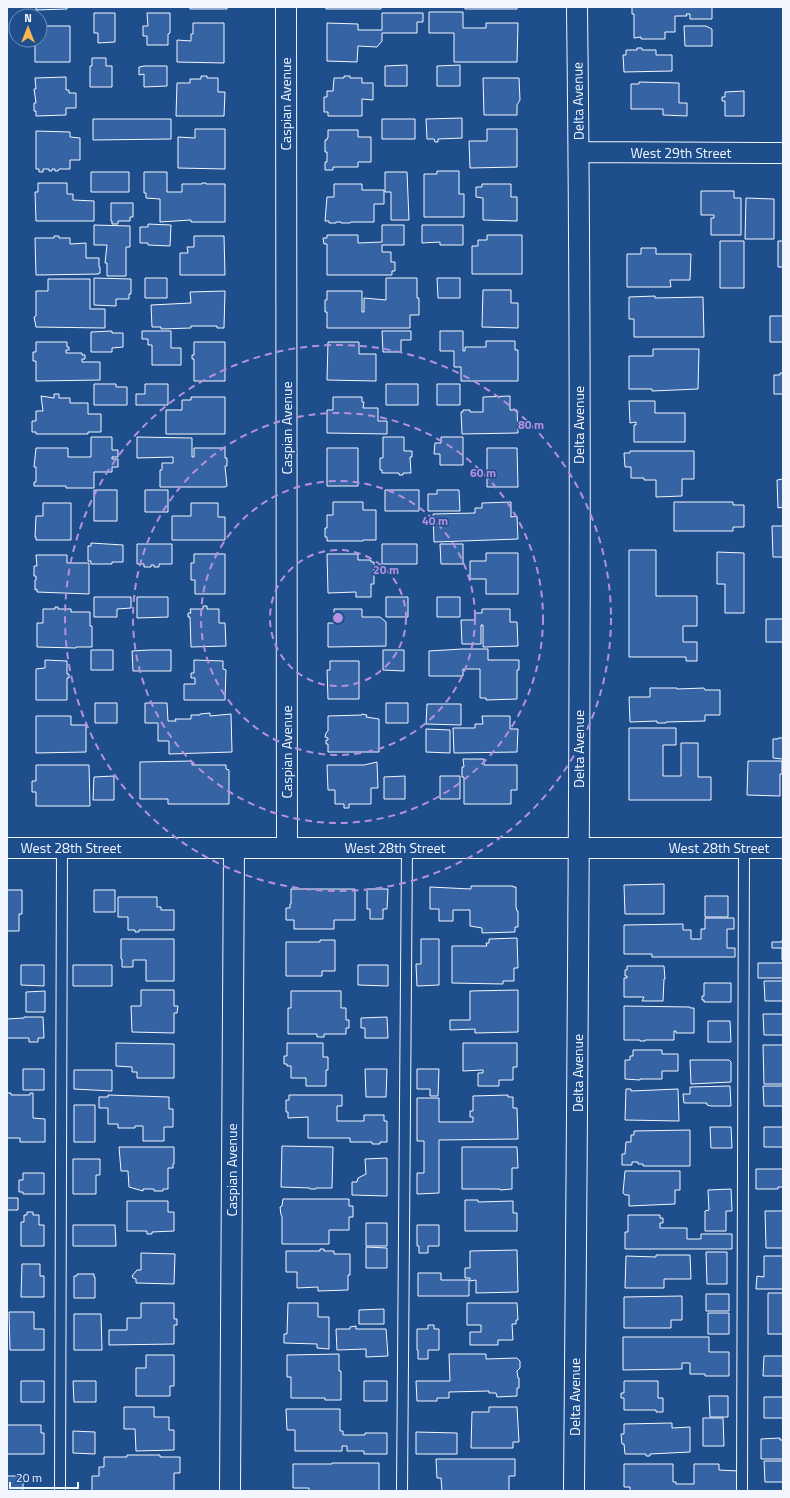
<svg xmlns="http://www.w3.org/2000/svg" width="790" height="1498" viewBox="0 0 790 1498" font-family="'Titillium Web',sans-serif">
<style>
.building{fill:#3563a3;stroke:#f2f6ff}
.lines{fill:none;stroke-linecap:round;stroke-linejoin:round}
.service-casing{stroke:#f2f6ff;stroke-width:12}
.minor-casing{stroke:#f2f6ff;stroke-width:22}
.service{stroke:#1f4e8c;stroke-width:10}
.minor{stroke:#1f4e8c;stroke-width:20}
.ring{fill:none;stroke:#b691df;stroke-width:2;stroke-dasharray:7 5}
.labels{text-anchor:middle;stroke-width:3;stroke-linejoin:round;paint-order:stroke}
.street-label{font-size:14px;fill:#f2f6ff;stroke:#1f4e8c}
.centre{fill:#b691df;stroke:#1f4e8c;stroke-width:2}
.ring-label{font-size:12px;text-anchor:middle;font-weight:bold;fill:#b691df;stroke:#1f4e8c;stroke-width:3;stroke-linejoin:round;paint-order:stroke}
</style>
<rect width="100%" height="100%" fill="#1f4e8c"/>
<path class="building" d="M36,7H67V9L36,10Z
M190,7H227V9H190Z
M326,7H381V9H326Z
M465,7H517V9H465Z
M632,7H712V19H690V14H686L687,16H675V32H665V39H641V37L634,38V14H632Z
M429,12H463V28H486V23H518L517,62H454V33H429Z
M94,13H115V42L98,43V33H94Z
M147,13H170V33L168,34V45H147V36H143V26H148Z
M382,13H423V22H417V33H382V41L377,47L358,46L357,62L327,61V23L358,24V30H382Z
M193,23H224V63L177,62V40L191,41V34H193Z
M42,26H70V62H35V40L42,39Z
M684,26H706L712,29V46H685Z
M637,48H642V50H656V55H672V71L624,72L623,55H626V50H637Z
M92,58H106V66H112V87H90V66H92Z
M407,65V86H385V66Z
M460,65V86H437V66Z
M144,66H167V86L144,87V74L139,75V67Z
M201,76H207V78H218V92H225L224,116H176L177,83H190V79H201Z
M344,76H350V78H362V83H373V100L362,99V116H328V112H324V97H327V91H333L334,78H344Z
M66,77V90H69V93H76V108H66V115L36,116V111H34V103H36L34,89H36L35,78Z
M483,78H519L520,100L517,105V115H484Z
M639,82L679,83V103H687V116L663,115V109H631V84H639Z
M744,91V116H725V101H722V97H725V92Z
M462,118V138L438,139V142H435L434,139H427L426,119Z
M93,119H171V139L93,140Z
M382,119H415V139H382Z
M195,129H225V169L178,168V137L195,138Z
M487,129H517V167L470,168L469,141H487Z
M328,130H358V137H371V162H358V167H333V170H325V162H327V152H325V140H327V138H328Z
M36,131L70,132V137L80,138V160H70V169H59L58,171H55V169H52V171H49V169H43V172H39V169H36Z
M437,171H459V194H464V217H424V174H437Z
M91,172H129V192H91Z
M144,172H167V192H182V184H202V183H206V184H225V222H191V220L160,222V199L146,198V193H144Z
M385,172H407L409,220H391V192H385Z
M38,183H67V194H73V200L94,201V221H36L35,192H38Z
M334,184H362V190H384V204H374V222H351L350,223H341V222H336V223H329V221H325L327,197H334Z
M482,184H511V197H517V221L483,220V198L476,197V187H482Z
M701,191H734V198H741V235H711V218H714V215H701Z
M746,198L774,199V239H745Z
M111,203H133V217H130V221H118V224H112V221H111Z
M148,224L171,225L170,246L148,245V243H140V227H148Z
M94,225L130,226V247H126V276H107V263H105L107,245H94Z
M382,225H404V245H382V252H391V262H395V271H392V275H327V244H324L323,238H327V235H358V243L382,242Z
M422,225H463V245H440V242L422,243Z
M487,235H522V274H472V246H478V240H487Z
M54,236H59V238H70V244L86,243V258H99V267H100V273H99V274L36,275L35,238H54Z
M194,236H224L225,275H180V253H188L187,247H194Z
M720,241H744V288H720Z
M778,241H783V267H778Z
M641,248H656V254H691L690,280H670L671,287H627V254H641Z
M94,278L131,279V294H129V299H116V306L94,305Z
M145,278H167V298H145Z
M386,278H417V298H419V315H410V328H327V312H325V300H327V291H362V312H364V298L386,300Z
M437,278H460V298H438Z
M48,279H90V309H105V328L36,327L34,317L36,316V291H48Z
M483,290H511V303H518V328L482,327Z
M225,291L224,328H217V326H191V328L161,329V327H152L151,305L191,303L190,292Z
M655,296V298L703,297L704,337H634V319H629V297Z
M770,316H783V342H770Z
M112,331V333H123V347L112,348V352H91V332Z
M142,331H171V348H181V365H152V345H148V339H142Z
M382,331H411V340H401V352H383Z
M440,331H463V351H465V347H486V341H515V350H518V381H461V367H454V351H440Z
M36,342H67V347H69V350H66V353H82V355H85V359H82V362H100V380L36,381V361H33V352H36Z
M194,342H225V381H194V359H192V355H194Z
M328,342H359V354H376V381L327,380Z
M653,349H699L698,389L652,391V389H629V356H653Z
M780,373H783V394H774V375H780Z
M94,384H116V387H127V405H94Z
M145,384H168V405H136V394H145Z
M386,384H418V405H386Z
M437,384H460V405H437Z
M54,394H59V398H70V403H88V414H101V432H88V434H36V432H32V421H36V411H43L41,396L54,398Z
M510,396V410H517L518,433L462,434L461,412H463V410H470V412H483V397Z
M191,397H225V434H166V410H182V400H191Z
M333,397H362V402H364L363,408H378V421H387V434L327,433V410H333Z
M629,401H655V413H685V442H634V425H636V422L630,423Z
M91,437H112V450H118V457H112V459H118V467H112V472H94V488H66V486H34V482H36V467H34L36,448H68V457H91Z
M137,437L192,438V457H194V448H225V458H227V466H225L227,486L225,487H160V470H162V463H173V457L137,458Z
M383,437H404V451H412V457H410L411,473H403V475H399V473H382V470H380V458H383Z
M441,437H463V465H440V454H434L435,443H441Z
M327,448H358V486H327Z
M487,448H517L518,487H487Z
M630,451H694V479H682V496L656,497V480H644V478H631V467H625L624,453H630Z
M783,479V507L778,508L777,480Z
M94,490H117V521H94Z
M145,490H168V512H145Z
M385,490H419V511H385Z
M437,490H459L460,511H428V494H437Z
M333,502H363V510H376V540H363V541H327V537H325V528H327V515H333Z
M511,502V517L517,516L518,539L434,542L433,514L475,513V508H482V503Z
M674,502H733V505H744V527H733V531H674Z
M43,503H71V540H36V537H35L36,516H43Z
M191,503H218V517H225V540H172V516H191Z
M772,526H783V557H773Z
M91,543L123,545V562H112V564H91V561H88V546H91Z
M137,544H172V564H159V567H154V565H151V567H144V564H137Z
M382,544H417V564H382Z
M440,544H463V564H441Z
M629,550H656V596H697V626H683V642H697V661H686V657H629Z
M717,552L744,553V613H725V584H717Z
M486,553H518V594H486V579H470V561H486Z
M194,554H225V594H195V580H191V563H194Z
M327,554H358V560H371V562H374V584H371V597H356V592L328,593Z
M36,555H67V563H89V594L37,592V589L35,590V580H36V576H34V566H37Z
M94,597H131V608L117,609V617H94Z
M137,597H168V617L137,618Z
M386,597H408V617H386Z
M437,597H460V617H437Z
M203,606H207V609H219V623H225L226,646L191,647L190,617H188V613H191L190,609H203Z
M55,607H58V609H71V612H90V626H92V647H76V648L37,647V623H43V609H55Z
M334,609H362V617H380L386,622V646L328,647V623H334Z
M482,609H510V622H517L518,646L483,647V625H481V644H462L461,620H475V613H482Z
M766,619H783V642H766Z
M462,649H488V660H519V670H517V699L486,700V698H480V669H463V676H429V651Z
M91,650H113V670H91Z
M149,650H171V671H133L132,651Z
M383,650H404V671L383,670Z
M45,660L67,661V674H69V678H67V700H36V669L45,668Z
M194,660L223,661V669L226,670L225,700H184V684H195V678H191V673H194Z
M330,661H359V699H328L327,670H330Z
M650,688H677V689L704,688L705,690H720V715H705V721L666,722V723H657V721L630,722L629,697H650Z
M95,703H117V723H95Z
M145,703H167L168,721H176L175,719H191V715H200V714L210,713V716L231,714L232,752L169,754V741H158V723H145Z
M386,703H408V723H386Z
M427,704H461V725L426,724Z
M362,714L367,715L366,717L379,719V752H328V744H326V740H328V738L325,737L326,733L328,731V716L362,715Z
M36,716H71V725H86V752L36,753Z
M482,716H510V729H518L517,752L454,753L453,728H475V724H483Z
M629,728H676V745H663V776H681V743H698V777H711V800H629Z
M426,729L450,730V753L426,752Z
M778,738H783V759L773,758V739H778Z
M463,759H484V765H517V790H511V804H464V777H462V767H464Z
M192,761V765H226V769L229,770V804H168V799H140V762Z
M748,761H782V774H780V796L747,795Z
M377,762L378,788H371V804H349V808H344V804H335V790H328L327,765H364Z
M36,765H89L90,806H36V792H32V781H36Z
M114,776V800H93L94,777Z
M405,776V799H384V777Z
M440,776H460V799H440Z
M664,884V914H625L624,885Z
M471,886H513V887H516V907L517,911H518V927H515V932L482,933V928L470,926V910H453V921H439V909H430V887L471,889Z
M291,889H355V920H334V929H294V920H286V908H290V904H291Z
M367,889H388L387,909H383V919H370V909H367Z
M7,890H22V914H19V931H7Z
M94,890H115V912H94Z
M705,896H728V917H705Z
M118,897H157V907H161V910H174V930H139V932H135V930H128V917H118Z
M705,918H734V929H727V948H735V957H652V954H624V925L683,924V930H691V939H701V929H705Z
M517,938L518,968H514V981H503V984L452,983V946H487L486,943H489V939Z
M121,939H174V981H146V960H133V967H122V959H121Z
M421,939H439V985L417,986L416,964H421Z
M320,940H335V971H322V976H286V942H320Z
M782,940H783V960H782V948H772V942H782Z
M758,963H783V978H758Z
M21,965H44V986L21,985Z
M73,965H112V986H73Z
M358,965H388V986L358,985Z
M627,966H664L665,979H664L663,1001H642L644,997H624V978H627V976H625V970H627Z
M764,981H783V1001H765Z
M704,983H731V1002H704V1000H702V996H704Z
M141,990H174V1006H178L177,1013H174V1033L132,1032L131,1006H141Z
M518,990V1032L475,1033V1029L450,1030V1020H470V991Z
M45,991V1012H26V992Z
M291,991H341V1008H346V1020H349V1028H346V1034H324V1037H317V1034H288V1008H291Z
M624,1006L690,1007V1008H694V1033H676V1031H674V1040H645V1041H640V1040H624Z
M763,1014H783V1035H764Z
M24,1017H43L44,1038H38V1042H29V1038H7V1019L24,1018Z
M387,1017L388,1038H365V1028H361V1018Z
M708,1021H730L731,1042H708Z
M116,1043L174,1044V1078H137V1072H132V1067L116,1066Z
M287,1043H323V1057H328V1070H326V1086H306V1078H291V1066H287V1064H284V1056H287Z
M463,1043H517V1067H513V1080H499V1086H478V1073H483V1070L463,1071Z
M763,1045H783V1084H764Z
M633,1050H662V1054H678V1071H662V1079H640V1080L625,1079V1060H630V1056H633Z
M690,1060H729L731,1062V1082L691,1084Z
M23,1069H44V1090H23Z
M365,1069H387L386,1097H366Z
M417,1069H439L438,1096H430V1089H417Z
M74,1070H112V1091L74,1089Z
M730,1086L731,1106H711L707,1105V1103H684L683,1094H690V1087Z
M763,1086H783V1106H764Z
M626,1089H631V1091L678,1089L679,1121L625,1120Z
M7,1093H11V1095H30V1093H33V1118L45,1119V1142H20V1138H7Z
M108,1095L169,1097V1109H173V1127H164V1141H143V1126H135V1128H118V1124H108V1108H99V1097H108Z
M289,1095H342V1106H337V1121H364V1115H384V1121H387V1142H380V1144H372V1142H350V1138H308V1117L288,1118V1112H286V1100H289Z
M508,1095V1097H513V1108H517L518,1139L439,1140V1193L417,1194V1173H424V1141H417V1098H439V1122H473V1117H470V1111H473V1096Z
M74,1105H95V1142H74Z
M710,1127H731L732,1148H711Z
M764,1127H783V1147H764Z
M690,1130V1166H643V1164H638V1162H632V1165H622V1154H625L626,1142H631V1135H634V1131Z
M282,1146L333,1147L332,1188H316V1189H310V1188L281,1187Z
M119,1147H174V1164H173V1168H168V1189H163V1191H154V1189H143V1191L129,1187L128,1171H121Z
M462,1147H517L518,1168H512V1189L500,1190V1189H462Z
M387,1158V1196L352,1195V1182H357L358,1178L366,1174L365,1159Z
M73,1159H100V1175H96V1194H73Z
M756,1169H783V1187H778V1189H756Z
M625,1171H680V1190H675V1204L629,1206V1195H625L623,1193Z
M23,1173H44V1194H23V1192H19V1180H23Z
M731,1189L732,1211H726V1231H705V1211L709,1210L708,1190Z
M7,1198H18V1210H7Z
M283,1199H349V1206H353V1217H349V1230H329V1244H282V1216L281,1215L280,1207L282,1206Z
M465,1200H478V1202L513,1201V1213H517V1231H465Z
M127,1201H168V1212H174V1231L152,1232V1234H147V1231H127Z
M765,1211H783V1248H766Z
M27,1212H33V1215H39V1225H44V1246H21V1222H24V1215H27Z
M628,1215H660V1218H663V1223H660V1228H687V1239H701V1234H732V1249H625V1232H628Z
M366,1223H387V1246H366Z
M73,1225H115L116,1246H73Z
M417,1225H439V1246H428V1253H419V1246H417Z
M366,1247L387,1248V1268H366Z
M320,1249H324V1251H334V1254H350V1275H348V1290L318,1291V1287L297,1288V1272H286V1251H320Z
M517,1250L518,1292L476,1293V1280L470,1281V1278H465V1268H470V1251Z
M706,1252H727V1284H707Z
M141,1253L175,1254L174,1284L136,1283V1279L133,1278L132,1276L137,1270H141Z
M656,1255H690L691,1279H664V1288H625L626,1256L656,1257Z
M764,1256H783V1289H756L757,1276L764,1277Z
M22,1264H40V1276H44V1297H21Z
M418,1273H441V1280H469V1296H418Z
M77,1274H94V1277H95V1298H74V1276H77Z
M768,1293H783V1334H768Z
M706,1294H729V1311H706Z
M682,1296V1320H671V1328H624V1297Z
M141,1303H174V1319H177V1325H174V1344L109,1345V1330H127V1318H141Z
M288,1303H318V1317H329V1349L317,1348V1344L284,1343V1334H287Z
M467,1303H517L518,1320H516V1324H512L513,1340H498V1345H470V1332H481V1325H467Z
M384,1309V1324H359V1310Z
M9,1312H34V1329H44V1350H10Z
M708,1313H729V1334H708Z
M74,1314H101L102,1350H74Z
M428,1325H434V1329H439V1350H428V1359H418V1350H417V1329H428Z
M356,1326V1329H386L388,1356L366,1357V1349L337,1350L336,1329H350V1327Z
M623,1337H709V1352H729V1376H705V1374H690V1363H682V1369L623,1370Z
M339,1354V1371H341V1400H325V1398H291V1377H287V1355Z
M449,1354H486V1359L517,1358L520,1361V1368L517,1371L518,1378H519V1388H517V1396L497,1397L496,1393H489V1391L449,1392V1398H437V1401H417L416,1381H450Z
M146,1355H174V1386H170V1396H136V1368H146Z
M764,1356H783V1376H763Z
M21,1381H44V1402H21Z
M73,1381H96V1402H74Z
M364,1381H387V1401H364Z
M624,1381H658V1398H663V1412H656V1410H624V1398H621V1393H624Z
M709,1396H728V1417H710Z
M764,1397H783V1418H764Z
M124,1407H154V1417H169V1430H174V1450L136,1451L135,1429H124Z
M489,1407H517L519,1442H513V1448H471L472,1412H489Z
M286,1409H340V1431H343V1435H365V1433H387V1454H364V1451H347V1446H342V1451H295V1430H287Z
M703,1418H723L724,1446H703Z
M672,1423V1428L690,1427V1452L650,1454V1456H646V1454H625L624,1444H622L621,1434H624V1424Z
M7,1425H41V1433H44V1454H7Z
M73,1431L95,1432V1454L73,1453Z
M416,1432L457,1433V1454H416Z
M780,1438V1440H783V1459H761V1439Z
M127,1455H160V1457H180V1473H174V1491H92V1476H99V1467H104V1457H127Z
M436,1459H515V1476H509V1491H442L441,1478H437Z
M764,1461H783V1482H765Z
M332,1463H379V1491H309V1488H293V1464H332Z
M624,1464H673V1482H676V1484H694V1464H719V1470L739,1471V1491H630V1487H624Z
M7,1476H23V1491H7Z"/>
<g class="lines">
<defs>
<path id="service" d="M60,1491L62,848
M402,1491L407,848
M742,1491L744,848"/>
<path id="minor" d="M286,7L287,848
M579,152L783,153
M7,848H783
M230,1491L234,848
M574,1491C578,996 583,502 577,7"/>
</defs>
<use href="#service" class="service-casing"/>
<use href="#minor" class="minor-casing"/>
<use href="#service" class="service"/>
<use href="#minor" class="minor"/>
</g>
<g class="ring">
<circle cx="338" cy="618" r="68"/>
<circle cx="338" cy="618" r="137"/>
<circle cx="338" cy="618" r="205"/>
<circle cx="338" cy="618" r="273"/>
</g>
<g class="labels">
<g class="street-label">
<text transform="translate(578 101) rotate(-91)" y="5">Delta Avenue</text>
<text transform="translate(286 104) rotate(-90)" y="5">Caspian Avenue</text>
<text x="681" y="158">West 29th Street</text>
<text transform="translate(579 425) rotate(-90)" y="5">Delta Avenue</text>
<text transform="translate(287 428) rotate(-90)" y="5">Caspian Avenue</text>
<text transform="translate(579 749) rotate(-90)" y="5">Delta Avenue</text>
<text transform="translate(287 752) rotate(-90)" y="5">Caspian Avenue</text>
<text x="71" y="853">West 28th Street</text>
<text x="395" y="853">West 28th Street</text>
<text x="719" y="853">West 28th Street</text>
<text transform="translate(578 1073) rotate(-90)" y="5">Delta Avenue</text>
<text transform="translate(232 1170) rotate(-90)" y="5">Caspian Avenue</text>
<text transform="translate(575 1397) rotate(-90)" y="5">Delta Avenue</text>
</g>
</g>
<circle cx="338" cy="618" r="6" class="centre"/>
<g class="ring-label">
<text x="531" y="429">80 m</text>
<text x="483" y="477">60 m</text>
<text x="435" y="525">40 m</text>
<text x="386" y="574">20 m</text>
</g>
<rect width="790" height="1498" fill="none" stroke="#f2f6ff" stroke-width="16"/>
<g transform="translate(28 28)"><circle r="19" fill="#1f4e8c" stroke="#7391ba"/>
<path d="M0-3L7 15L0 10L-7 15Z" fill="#ffb74d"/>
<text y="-6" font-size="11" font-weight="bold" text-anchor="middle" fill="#f2f6ff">N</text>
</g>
<path d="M10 1482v6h68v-6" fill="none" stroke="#f2f6ff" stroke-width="2"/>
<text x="16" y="1482" font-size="12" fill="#f2f6ff" stroke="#1f4e8c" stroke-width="3" paint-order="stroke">20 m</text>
</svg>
